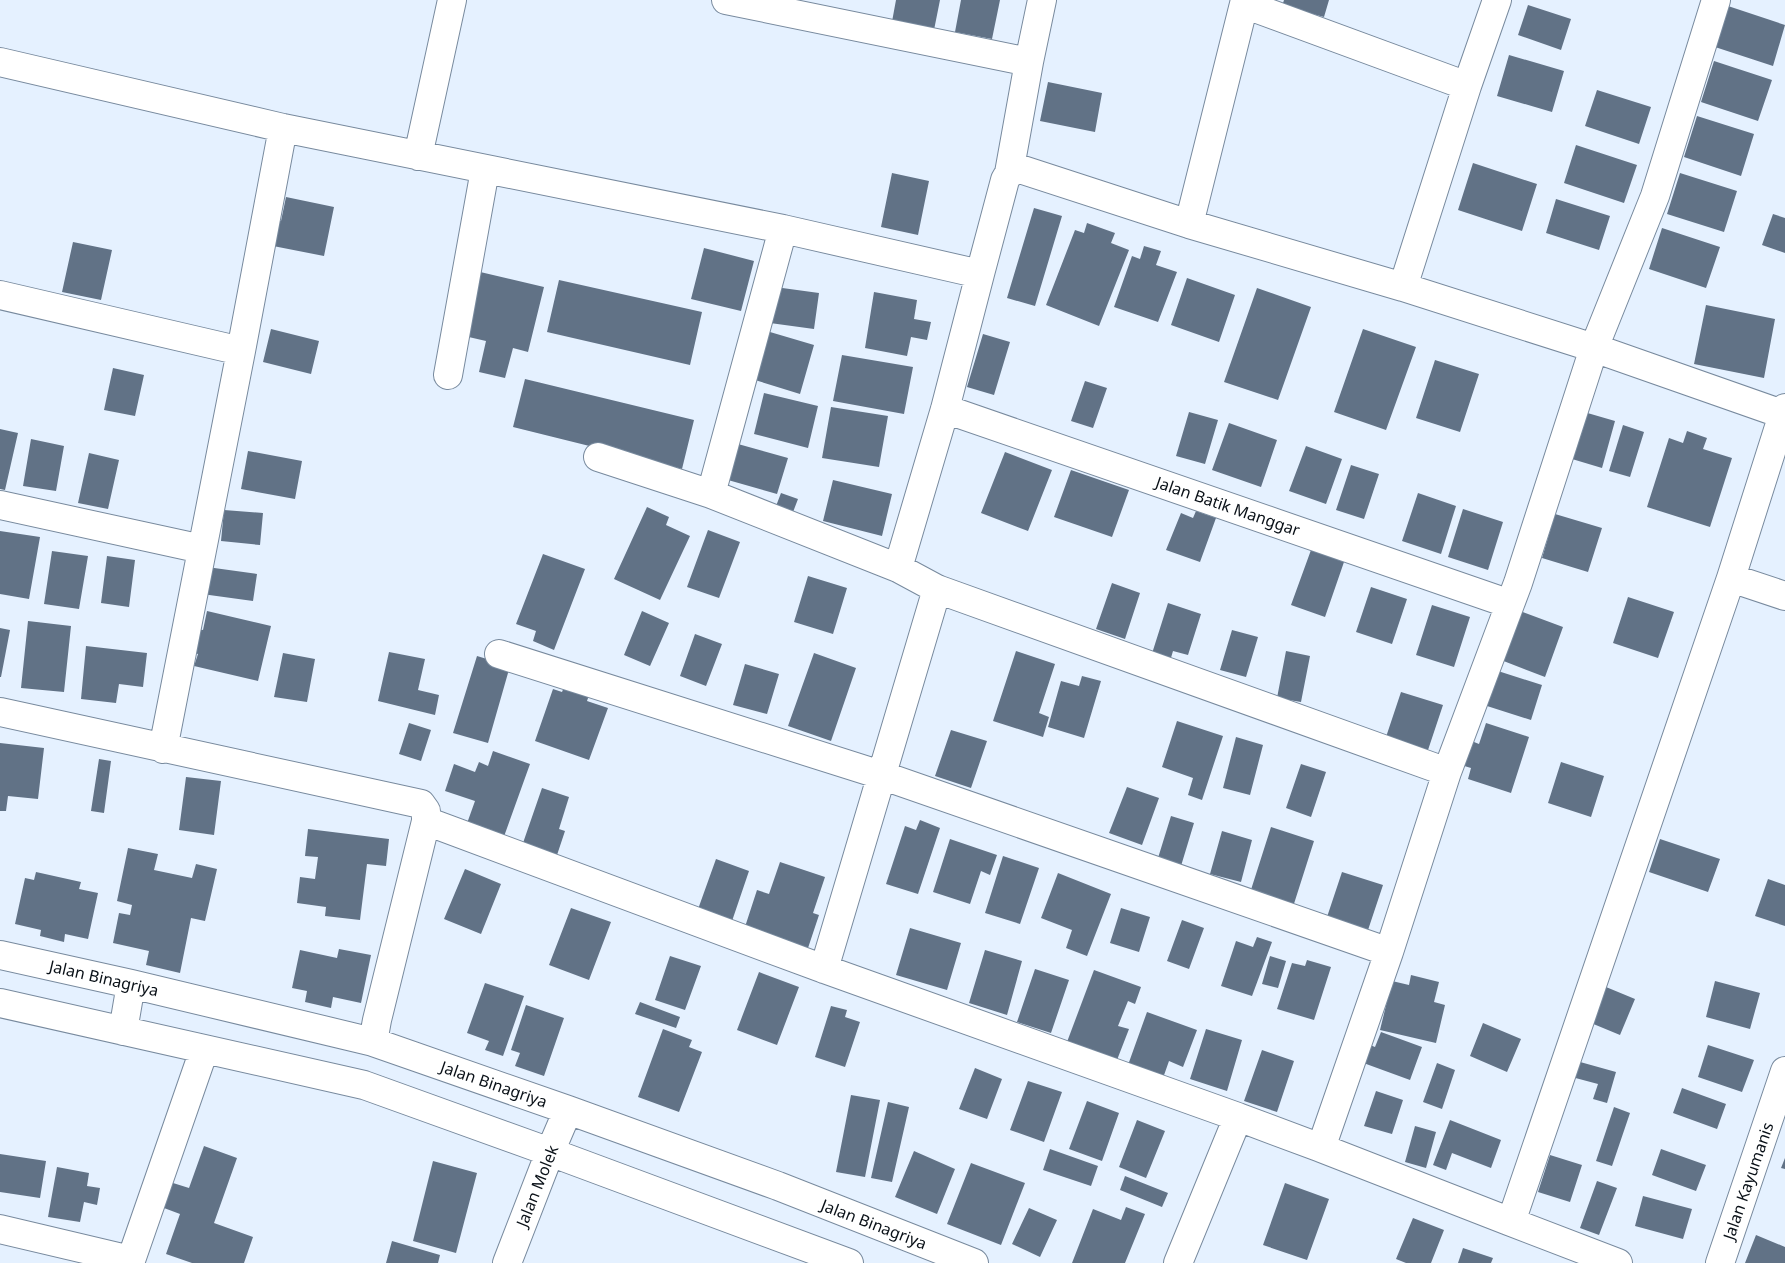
<svg xmlns="http://www.w3.org/2000/svg" width="1785" height="1263" viewBox="0 0 1785 1263" font-family="'Noto Sans',sans-serif">
<style>
.building{fill:#617286}
.lines{fill:none;stroke-linecap:round;stroke-linejoin:round}
.minor-casing{stroke:#788a9e;stroke-width:30}
.minor{stroke:#fff;stroke-width:28}
.labels{text-anchor:middle;stroke-width:5;stroke-linejoin:round;paint-order:stroke}
.street-label{font-size:16px;fill:#091017;stroke:#fff}
</style>
<rect width="100%" height="100%" fill="#e5f1ff"/>
<path class="building" d="M896,0H940L933,35L891,27Z
M961,0H1000L992,39L955,32Z
M1284,0H1329L1324,17L1282,6Z
M1528,5L1571,19L1561,50L1518,35Z
M1728,6L1785,25L1773,66L1715,47Z
M1509,55L1564,71L1552,112L1497,96Z
M1714,61L1772,80L1758,121L1701,102Z
M1048,82L1102,93L1095,132L1040,121Z
M1597,90L1651,107L1639,144L1585,126Z
M1697,116L1754,134L1741,176L1684,157Z
M1576,145L1637,165L1624,203L1564,183Z
M1473,163L1537,184L1522,231L1458,210Z
M892,173L929,181L918,235L881,227Z
M1680,173L1737,191L1724,232L1667,214Z
M286,197L334,207L324,256L268,245L274,220L281,221Z
M1556,199L1610,216L1599,250L1546,233Z
M1034,208L1062,216L1035,306L1007,298Z
M1773,214L1785,218V253L1762,245Z
M1087,223L1115,233L1111,243L1129,250L1099,326L1046,305L1075,230L1084,233Z
M1662,228L1720,247L1706,288L1649,269Z
M73,242L112,250L101,300L62,292Z
M1144,246L1161,251L1156,265L1177,272L1158,322L1114,307L1132,256L1140,259Z
M704,248L754,261L741,311L691,299Z
M476,271L544,287L528,352L513,348L505,378L479,372L486,341L460,335Z
M1187,278L1235,295L1219,342L1171,325Z
M559,280L702,312L690,365L547,332Z
M775,287L819,293L814,329L770,323Z
M1257,288L1311,307L1278,400L1224,382Z
M874,292L917,300L914,319L931,322L927,340L911,337L907,356L865,348Z
M1706,305L1775,319L1764,378L1694,364Z
M271,329L319,341L311,374L263,362Z
M1363,329L1416,347L1386,430L1334,412Z
M770,332L814,345L800,394L755,380Z
M983,334L1010,342L994,395L967,387Z
M842,355L913,367L904,414L833,401Z
M1435,360L1479,374L1460,432L1416,418Z
M113,368L144,375L135,416L104,410Z
M525,379L694,420L682,469L513,427Z
M1085,381L1107,388L1093,428L1071,421Z
M764,393L818,406L808,448L754,434Z
M831,407L888,416L879,467L822,458Z
M1189,412L1218,420L1205,464L1176,456Z
M1584,412L1615,421L1602,468L1572,459Z
M1229,423L1277,440L1261,487L1212,470Z
M1623,425L1644,432L1630,477L1609,471Z
M0,429L18,433L5,490L0,489Z
M1687,431L1707,438L1703,449L1732,458L1710,527L1647,507L1669,438L1683,443Z
M31,439L64,446L56,491L23,486Z
M738,444L788,458L777,494L728,480Z
M1306,446L1342,459L1326,504L1289,491Z
M248,451L302,461L295,499L241,489Z
M1005,452L1052,470L1028,531L981,513Z
M89,453L119,460L108,509L78,503Z
M1351,465L1379,474L1364,519L1336,510Z
M1071,470L1129,490L1112,537L1054,517Z
M833,480L892,494L882,536L823,521Z
M781,493L798,499L790,520L773,514Z
M1418,493L1456,506L1441,554L1402,541Z
M647,507L669,517L666,525L690,536L660,600L614,579Z
M1463,509L1503,522L1488,570L1448,557Z
M224,510L263,513L260,545L221,541Z
M1196,511L1216,518L1200,562L1166,550L1181,513L1193,518Z
M1555,514L1602,528L1588,572L1542,558Z
M708,530L740,542L719,598L687,587Z
M0,531L40,537L29,599L0,594Z
M1311,550L1344,562L1325,617L1291,605Z
M52,551L88,556L79,609L44,604Z
M543,554L585,569L554,650L533,641L536,631L516,624Z
M107,556L135,560L129,607L101,603Z
M207,567L257,574L253,601L202,594Z
M808,576L847,588L833,634L794,622Z
M1112,583L1140,593L1125,639L1096,629Z
M1371,587L1407,599L1392,644L1356,632Z
M1628,597L1674,612L1658,658L1613,643Z
M1168,603L1201,614L1188,655L1173,651L1168,668L1149,663Z
M1432,605L1470,617L1454,667L1416,655Z
M207,611L271,626L258,681L194,666L198,654L192,652L197,629L203,630Z
M642,611L669,623L650,666L624,655Z
M1520,611L1563,627L1545,677L1501,660Z
M28,621L71,626L64,692L21,688Z
M0,628L10,630L1,677H0Z
M1232,630L1258,637L1246,677L1220,670Z
M695,634L722,644L706,686L680,676Z
M86,646L147,653L143,687L119,684L116,703L81,699Z
M1016,651L1055,664L1039,713L1049,717L1043,737L993,721Z
M1286,651L1310,656L1301,702L1277,698Z
M389,652L425,659L418,690L439,695L435,715L378,701Z
M283,653L315,659L307,702L274,697Z
M814,653L856,668L831,741L788,726Z
M477,656L510,666L488,743L453,733Z
M745,664L779,674L767,714L733,705Z
M1498,671L1542,685L1531,720L1487,706Z
M1082,676L1101,681L1084,738L1048,727L1061,681L1079,686Z
M564,687L589,695L587,701L608,708L589,760L535,741L553,689L562,692Z
M1401,692L1443,705L1427,753L1385,740Z
M1177,721L1223,736L1202,800L1188,795L1193,778L1162,767Z
M409,723L431,730L421,761L399,754Z
M1486,723L1529,737L1511,793L1468,779L1471,768L1461,765L1469,740L1479,744Z
M951,730L987,741L971,788L935,776Z
M1236,737L1263,745L1250,795L1223,788Z
M0,743L44,748L38,799L8,796L6,811H0Z
M493,751L530,764L502,842L465,829L475,801L445,791L454,764L475,772L479,762L488,766Z
M99,759L111,761L104,813L91,811Z
M1561,762L1604,776L1591,817L1548,803Z
M1301,764L1326,772L1311,817L1286,808Z
M186,777L221,781L214,835L179,830Z
M1127,787L1159,798L1142,845L1109,833Z
M542,788L569,797L559,829L565,831L557,855L523,843Z
M1171,816L1194,823L1181,866L1158,858Z
M920,820L940,828L918,894L886,884L905,826L916,830Z
M1271,827L1314,841L1292,910L1249,896Z
M308,829L389,839L386,866L367,864L360,920L325,916L326,907L297,903L300,877L315,879L318,857L305,856Z
M1222,831L1252,840L1241,882L1210,874Z
M950,839L997,855L990,875L981,871L970,904L933,892Z
M1660,839L1720,859L1708,892L1649,872Z
M128,848L158,854L154,870L192,878L196,864L217,869L205,921L191,918L180,973L146,965L149,951L113,943L119,913L130,915L132,905L117,901Z
M1003,856L1039,868L1020,924L985,913Z
M716,859L749,871L731,924L697,912Z
M780,862L825,877L813,913L819,915L806,954L743,933L757,890L769,894Z
M465,869L501,884L481,934L444,919Z
M36,872L81,882L79,889L98,893L88,939L65,934L64,942L40,936L41,930L15,924L25,878L34,880Z
M1342,872L1383,885L1366,936L1325,923Z
M1058,873L1111,894L1087,956L1066,948L1072,930L1041,918Z
M1768,879L1785,885V926L1755,916Z
M571,908L611,922L589,980L549,965Z
M1121,908L1150,917L1139,952L1110,943Z
M1182,920L1204,928L1189,969L1167,961Z
M910,928L961,943L947,990L896,975Z
M1257,937L1272,942L1252,996L1221,986L1236,941L1253,947Z
M339,949L371,955L361,1003L333,997L331,1008L305,1002L307,991L292,988L300,950L337,958Z
M985,950L1022,961L1007,1015L969,1003Z
M670,956L701,966L685,1010L655,1000Z
M1270,956L1286,961L1278,988L1262,984Z
M1307,960L1331,967L1314,1020L1277,1009L1292,963L1305,966Z
M1035,969L1069,980L1051,1033L1017,1022Z
M1094,970L1141,987L1135,1004L1128,1001L1118,1026L1129,1029L1117,1060L1067,1042Z
M759,972L799,987L777,1045L737,1030Z
M1411,975L1439,982L1434,1002L1445,1005L1436,1043L1380,1030L1392,981L1409,985Z
M1715,981L1760,993L1750,1029L1706,1017Z
M485,983L524,996L503,1056L485,1050L489,1041L467,1033Z
M1606,987L1635,999L1620,1035L1591,1023Z
M640,1002L680,1017L676,1028L635,1014Z
M526,1005L564,1018L544,1076L515,1066L520,1053L511,1050Z
M831,1006L847,1010L845,1017L860,1022L845,1067L815,1057Z
M1147,1012L1197,1030L1183,1067L1169,1061L1163,1078L1128,1065Z
M1483,1023L1521,1039L1507,1072L1470,1056Z
M663,1029L692,1040L689,1047L702,1052L679,1112L638,1097Z
M1206,1029L1242,1040L1227,1091L1190,1079Z
M1381,1032L1422,1047L1410,1080L1358,1061L1365,1043L1375,1047Z
M1708,1045L1754,1060L1742,1092L1698,1077Z
M1262,1050L1294,1061L1277,1112L1244,1101Z
M1573,1060L1616,1072L1607,1103L1593,1099L1598,1084L1568,1076Z
M1437,1063L1455,1070L1442,1109L1423,1102Z
M975,1068L1002,1079L987,1119L959,1109Z
M1028,1081L1062,1092L1044,1142L1010,1130Z
M1682,1088L1726,1104L1717,1129L1673,1113Z
M1376,1091L1403,1100L1392,1134L1364,1126Z
M851,1095L880,1100L865,1177L836,1172Z
M1087,1101L1119,1113L1102,1161L1069,1149Z
M888,1102L909,1107L892,1182L871,1178Z
M1614,1107L1630,1113L1612,1166L1596,1161Z
M1137,1120L1165,1131L1146,1178L1119,1167Z
M1450,1120L1501,1140L1491,1168L1452,1153L1446,1170L1433,1165Z
M1415,1126L1436,1132L1426,1168L1405,1162Z
M204,1146L237,1158L214,1223L253,1237L244,1263H192L166,1254L180,1214L164,1208L173,1183L189,1188Z
M1050,1149L1098,1166L1091,1186L1043,1170Z
M1661,1149L1706,1165L1696,1191L1652,1175Z
M914,1151L955,1169L937,1214L895,1197Z
M0,1154L46,1161L40,1198L0,1192Z
M1550,1155L1582,1165L1570,1202L1538,1192Z
M1785,1158V1169L1781,1168Z
M433,1161L477,1173L456,1253L413,1241Z
M971,1163L1025,1183L1001,1245L947,1224Z
M57,1167L89,1173L87,1186L100,1188L97,1205L84,1202L80,1222L48,1217Z
M1125,1176L1168,1193L1162,1207L1120,1190Z
M1597,1181L1617,1188L1599,1235L1580,1228Z
M1285,1183L1329,1199L1307,1260L1263,1245Z
M1643,1196L1692,1209L1683,1239L1635,1226Z
M1126,1207L1145,1214L1125,1263H1072L1093,1209L1121,1220Z
M1029,1208L1057,1220L1040,1257L1012,1244Z
M1413,1218L1444,1230L1431,1263H1406L1396,1259Z
M1756,1235L1785,1247V1263H1745Z
M392,1241L440,1255L438,1263H386Z
M1463,1248L1493,1258L1491,1263H1458Z"/>
<g class="lines">
<defs>
<path id="minor" d="M726,0L1029,62
M1244,4L1467,86
M0,62L283,128L783,229L980,274L1005,180L1009,173L1020,169L1189,224L1403,287L1594,348L1785,415
M418,156L452,0
M1009,173L1029,62L1042,0
M1189,224L1245,0
M1403,287L1467,86L1497,0
M0,295L241,351
M448,375L485,170
M945,409L1510,604
M598,457L711,494L898,568L937,589L1447,772
M711,494L783,229
M0,505L202,549
M898,568L945,409L980,274
M1731,578L1785,596
M499,654L881,775L1389,952
M0,712L421,804L426,811V821L377,1020L373,1042
M163,749L241,351L283,128
M426,821L824,969L1238,1117
M0,955L131,984L373,1042L568,1110L778,1186L974,1263
M824,969L937,589
M0,1003L364,1085L550,1152L849,1263
M123,1031L131,984
M1321,1148L1511,1222L1731,578L1785,408
M1511,1222L1618,1263
M0,1229L131,1260
M130,1263L204,1050
M507,1263L550,1152L568,1110
M1178,1263L1238,1117L1321,1148L1389,952L1447,772L1518,583L1594,348L1655,196L1716,0
M1720,1263L1785,1071"/>
</defs>
<use href="#minor" class="minor-casing"/>
<use href="#minor" class="minor"/>
</g>
<g class="labels">
<g class="street-label">
<text transform="translate(1228 506) rotate(19)" y="6">Jalan Batik Manggar</text>
<text transform="translate(104 978) rotate(13)" y="6">Jalan Binagriya</text>
<text transform="translate(494 1084) rotate(19)" y="6">Jalan Binagriya</text>
<text transform="translate(1748 1181) rotate(-71)" y="6">Jalan Kayumanis</text>
<text transform="translate(537 1186) rotate(-68)" y="6">Jalan Molek</text>
<text transform="translate(874 1224) rotate(21)" y="6">Jalan Binagriya</text>
</g>
</g>
</svg>
